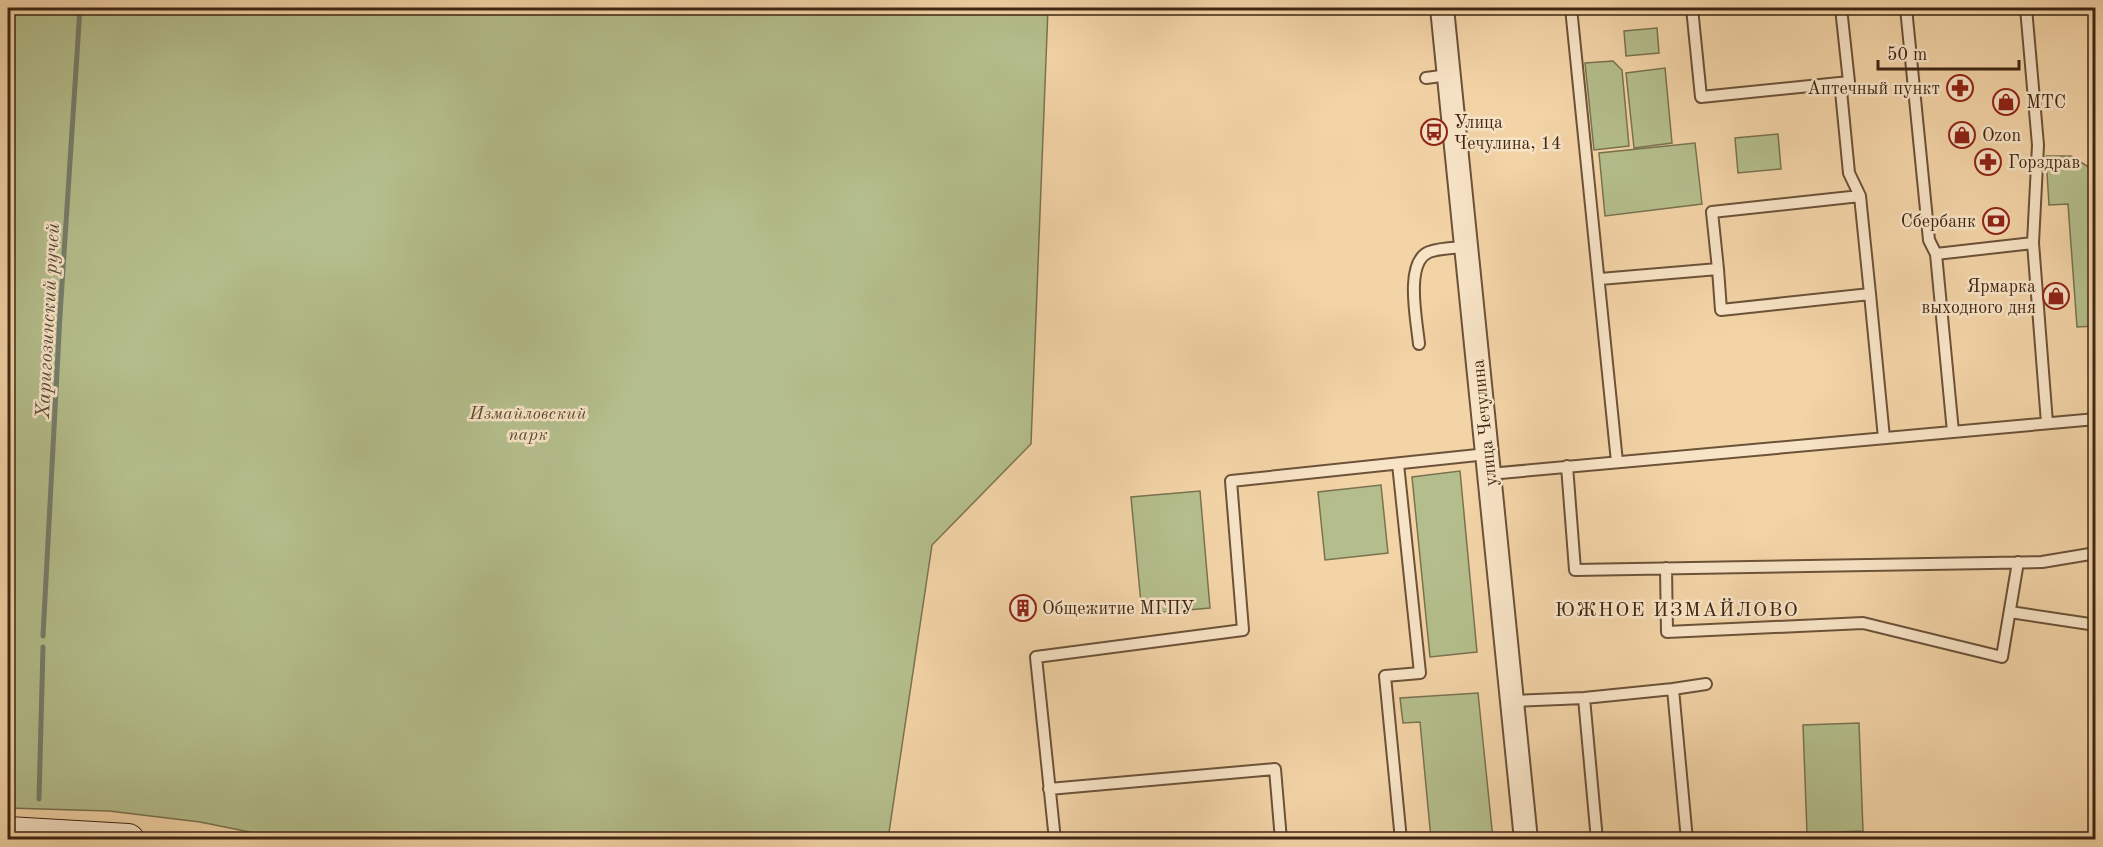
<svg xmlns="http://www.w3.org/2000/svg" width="2103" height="847" viewBox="0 0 2103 847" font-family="'Old Standard TT',serif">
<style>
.green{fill:#b4be8c;stroke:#7a7250;stroke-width:1.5}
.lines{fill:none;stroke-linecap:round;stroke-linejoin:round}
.stream{stroke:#767e6c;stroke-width:5}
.service-casing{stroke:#6c5238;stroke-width:14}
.minor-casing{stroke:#6c5238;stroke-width:26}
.secondary-casing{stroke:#3f2613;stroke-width:34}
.service{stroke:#f7e3c6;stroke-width:10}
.minor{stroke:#f7e3c6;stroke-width:22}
.secondary{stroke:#f7e3c6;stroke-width:32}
.labels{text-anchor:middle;stroke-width:5;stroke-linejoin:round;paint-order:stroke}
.poi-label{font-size:18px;fill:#3f2613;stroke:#f7e3c6;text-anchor:start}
.park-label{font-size:18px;font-style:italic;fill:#5c4c31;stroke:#f7e3c6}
.street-label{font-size:18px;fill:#3f2613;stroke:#f7e3c6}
.water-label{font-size:20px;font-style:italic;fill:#564a38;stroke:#f7e3c6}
.neighbourhood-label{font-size:20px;letter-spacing:1.5px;fill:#3f2613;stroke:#f7e3c6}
</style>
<rect width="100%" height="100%" fill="#f3d4a7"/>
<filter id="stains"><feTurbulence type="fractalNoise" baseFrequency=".00333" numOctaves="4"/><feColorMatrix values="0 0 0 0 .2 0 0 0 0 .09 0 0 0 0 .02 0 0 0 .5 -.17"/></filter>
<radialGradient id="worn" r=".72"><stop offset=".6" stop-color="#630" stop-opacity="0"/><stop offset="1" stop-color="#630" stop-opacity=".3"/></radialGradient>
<path class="green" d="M8,8H1048L1031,444L932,545L888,839L290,840L200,822L109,811L8,808Z
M1657,28L1659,53L1626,56L1624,31Z
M1613,61L1622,70L1629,146L1594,150L1585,63Z
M1665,68L1672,143L1634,148L1626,73Z
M1778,134L1781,169L1738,173L1735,138Z
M1695,143L1702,204L1605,216L1599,153Z
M2046,156H2071L2095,171V326L2077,327L2068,204L2049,205Z
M1460,471L1477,652L1430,657L1412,477Z
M1381,485L1388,553L1325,560L1318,492Z
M1200,491L1210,608L1142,614L1131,497Z
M1478,693L1493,839H1431L1420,722L1403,723L1400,698Z
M1859,723L1863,831L1807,833L1803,725Z
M1872,834V839H1795V837Z"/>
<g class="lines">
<path class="stream" d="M43,636L60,315L80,8
M39,799L43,647"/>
<defs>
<path id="service" d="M1571,8L1617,462
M1692,8L1701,97L1849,82L1841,8
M1906,8L1929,240L1936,254
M2026,8L2038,145L2033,243L2047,423
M1426,78L1449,75
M1849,82L1841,91L1849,173L1860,196
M1718,269L1712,212L1860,196L1870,294
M1600,279L1718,269L1721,310L1870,294L1884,438
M1419,344C1417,322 1404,262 1429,252C1440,248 1455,248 1466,247
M1953,432L1936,254L2033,243
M1398,464L1420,673L1385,676L1401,840
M1567,466L1575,570L2042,562L2096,553
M1489,474L2096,419
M1666,568L1667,632L1863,623L2002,657L2018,562
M2010,612L2096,625
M1673,689L1706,684
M1584,698L1597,840
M1511,701L1584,698L1673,689L1687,840
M1049,789L1275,769L1281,840
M1055,840L1036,657L1243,630L1231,481L1487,454"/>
<path id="minor" d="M1442,8L1526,840"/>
<path id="secondary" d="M8,833L128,840"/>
</defs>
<use href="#service" class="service-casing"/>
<use href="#minor" class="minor-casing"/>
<use href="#secondary" class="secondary-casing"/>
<use href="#service" class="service"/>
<use href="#minor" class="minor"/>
<use href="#secondary" class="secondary"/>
</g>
<defs>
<symbol id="pharmacy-ring" viewBox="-11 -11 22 22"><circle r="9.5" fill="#f7e3c6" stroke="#8f2418" stroke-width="1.5"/><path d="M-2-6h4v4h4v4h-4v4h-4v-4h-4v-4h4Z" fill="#8f2418"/></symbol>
<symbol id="shop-ring" viewBox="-11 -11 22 22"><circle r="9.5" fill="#f7e3c6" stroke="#8f2418" stroke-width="1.5"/><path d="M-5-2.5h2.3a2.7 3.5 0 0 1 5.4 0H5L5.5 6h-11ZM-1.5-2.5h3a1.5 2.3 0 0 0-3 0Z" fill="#8f2418"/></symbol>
<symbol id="bus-ring" viewBox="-11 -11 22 22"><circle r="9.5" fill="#f7e3c6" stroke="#8f2418" stroke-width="1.5"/><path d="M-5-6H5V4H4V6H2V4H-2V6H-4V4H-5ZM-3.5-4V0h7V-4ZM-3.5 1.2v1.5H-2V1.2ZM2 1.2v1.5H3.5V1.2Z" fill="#8f2418"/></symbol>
<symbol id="bank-ring" viewBox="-11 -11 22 22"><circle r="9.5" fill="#f7e3c6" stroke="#8f2418" stroke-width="1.5"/><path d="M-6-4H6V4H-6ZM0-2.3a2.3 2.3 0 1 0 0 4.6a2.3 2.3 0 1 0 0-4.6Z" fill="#8f2418"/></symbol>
<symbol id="building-ring" viewBox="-11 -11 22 22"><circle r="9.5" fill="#f7e3c6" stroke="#8f2418" stroke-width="1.5"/><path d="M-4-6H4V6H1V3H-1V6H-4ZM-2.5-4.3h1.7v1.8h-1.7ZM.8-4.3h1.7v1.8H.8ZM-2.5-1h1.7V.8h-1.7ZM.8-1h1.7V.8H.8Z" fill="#8f2418"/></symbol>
</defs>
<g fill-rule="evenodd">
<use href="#pharmacy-ring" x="1945" y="73" width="30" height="30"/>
<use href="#shop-ring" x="1991" y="87" width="30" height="30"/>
<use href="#bus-ring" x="1419" y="117" width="30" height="30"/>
<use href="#shop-ring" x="1947" y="120" width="30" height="30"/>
<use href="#pharmacy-ring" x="1973" y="147" width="30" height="30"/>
<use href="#bank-ring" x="1981" y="206" width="30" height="30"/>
<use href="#shop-ring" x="2041" y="281" width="30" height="30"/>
<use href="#building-ring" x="1008" y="593" width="30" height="30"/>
</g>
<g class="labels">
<g class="poi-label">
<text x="1940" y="94" text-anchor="end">Аптечный пункт</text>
<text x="2026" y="108">МТС</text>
<text x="1454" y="128">Улица<tspan x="1454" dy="21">Чечулина, 14</tspan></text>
<text x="1982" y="141">Ozon</text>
<text x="2008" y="168">Горздрав</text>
<text x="1976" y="227" text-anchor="end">Сбербанк</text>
<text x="2036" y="292" text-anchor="end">Ярмарка<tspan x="2036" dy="21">выходного дня</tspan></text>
<text x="1042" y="614">Общежитие МГПУ</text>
</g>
<g class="park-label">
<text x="528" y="419">Измайловский<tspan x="528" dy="21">парк</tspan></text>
</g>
<g class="street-label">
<text transform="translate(1484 423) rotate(-96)" y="6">улица Чечулина</text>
</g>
<g class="water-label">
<text transform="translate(47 321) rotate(-87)" y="7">Харигозинский ручей</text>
</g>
<g class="neighbourhood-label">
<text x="1677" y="616">ЮЖНОЕ ИЗМАЙЛОВО</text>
</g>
</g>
<rect width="2103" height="847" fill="none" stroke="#f3d4a7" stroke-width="30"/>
<rect x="9" y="9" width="2085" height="829" fill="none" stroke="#3f2613" stroke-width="3"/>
<rect x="15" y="15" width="2073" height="817" fill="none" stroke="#3f2613" stroke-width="1.5"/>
<path d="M1878 60v9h141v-9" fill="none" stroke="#3f2613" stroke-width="3"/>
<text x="1887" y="60" font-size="18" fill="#3f2613" stroke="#f7e3c6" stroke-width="4.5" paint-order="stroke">50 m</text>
<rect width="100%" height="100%" filter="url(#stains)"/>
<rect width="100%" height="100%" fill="url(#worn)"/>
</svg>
